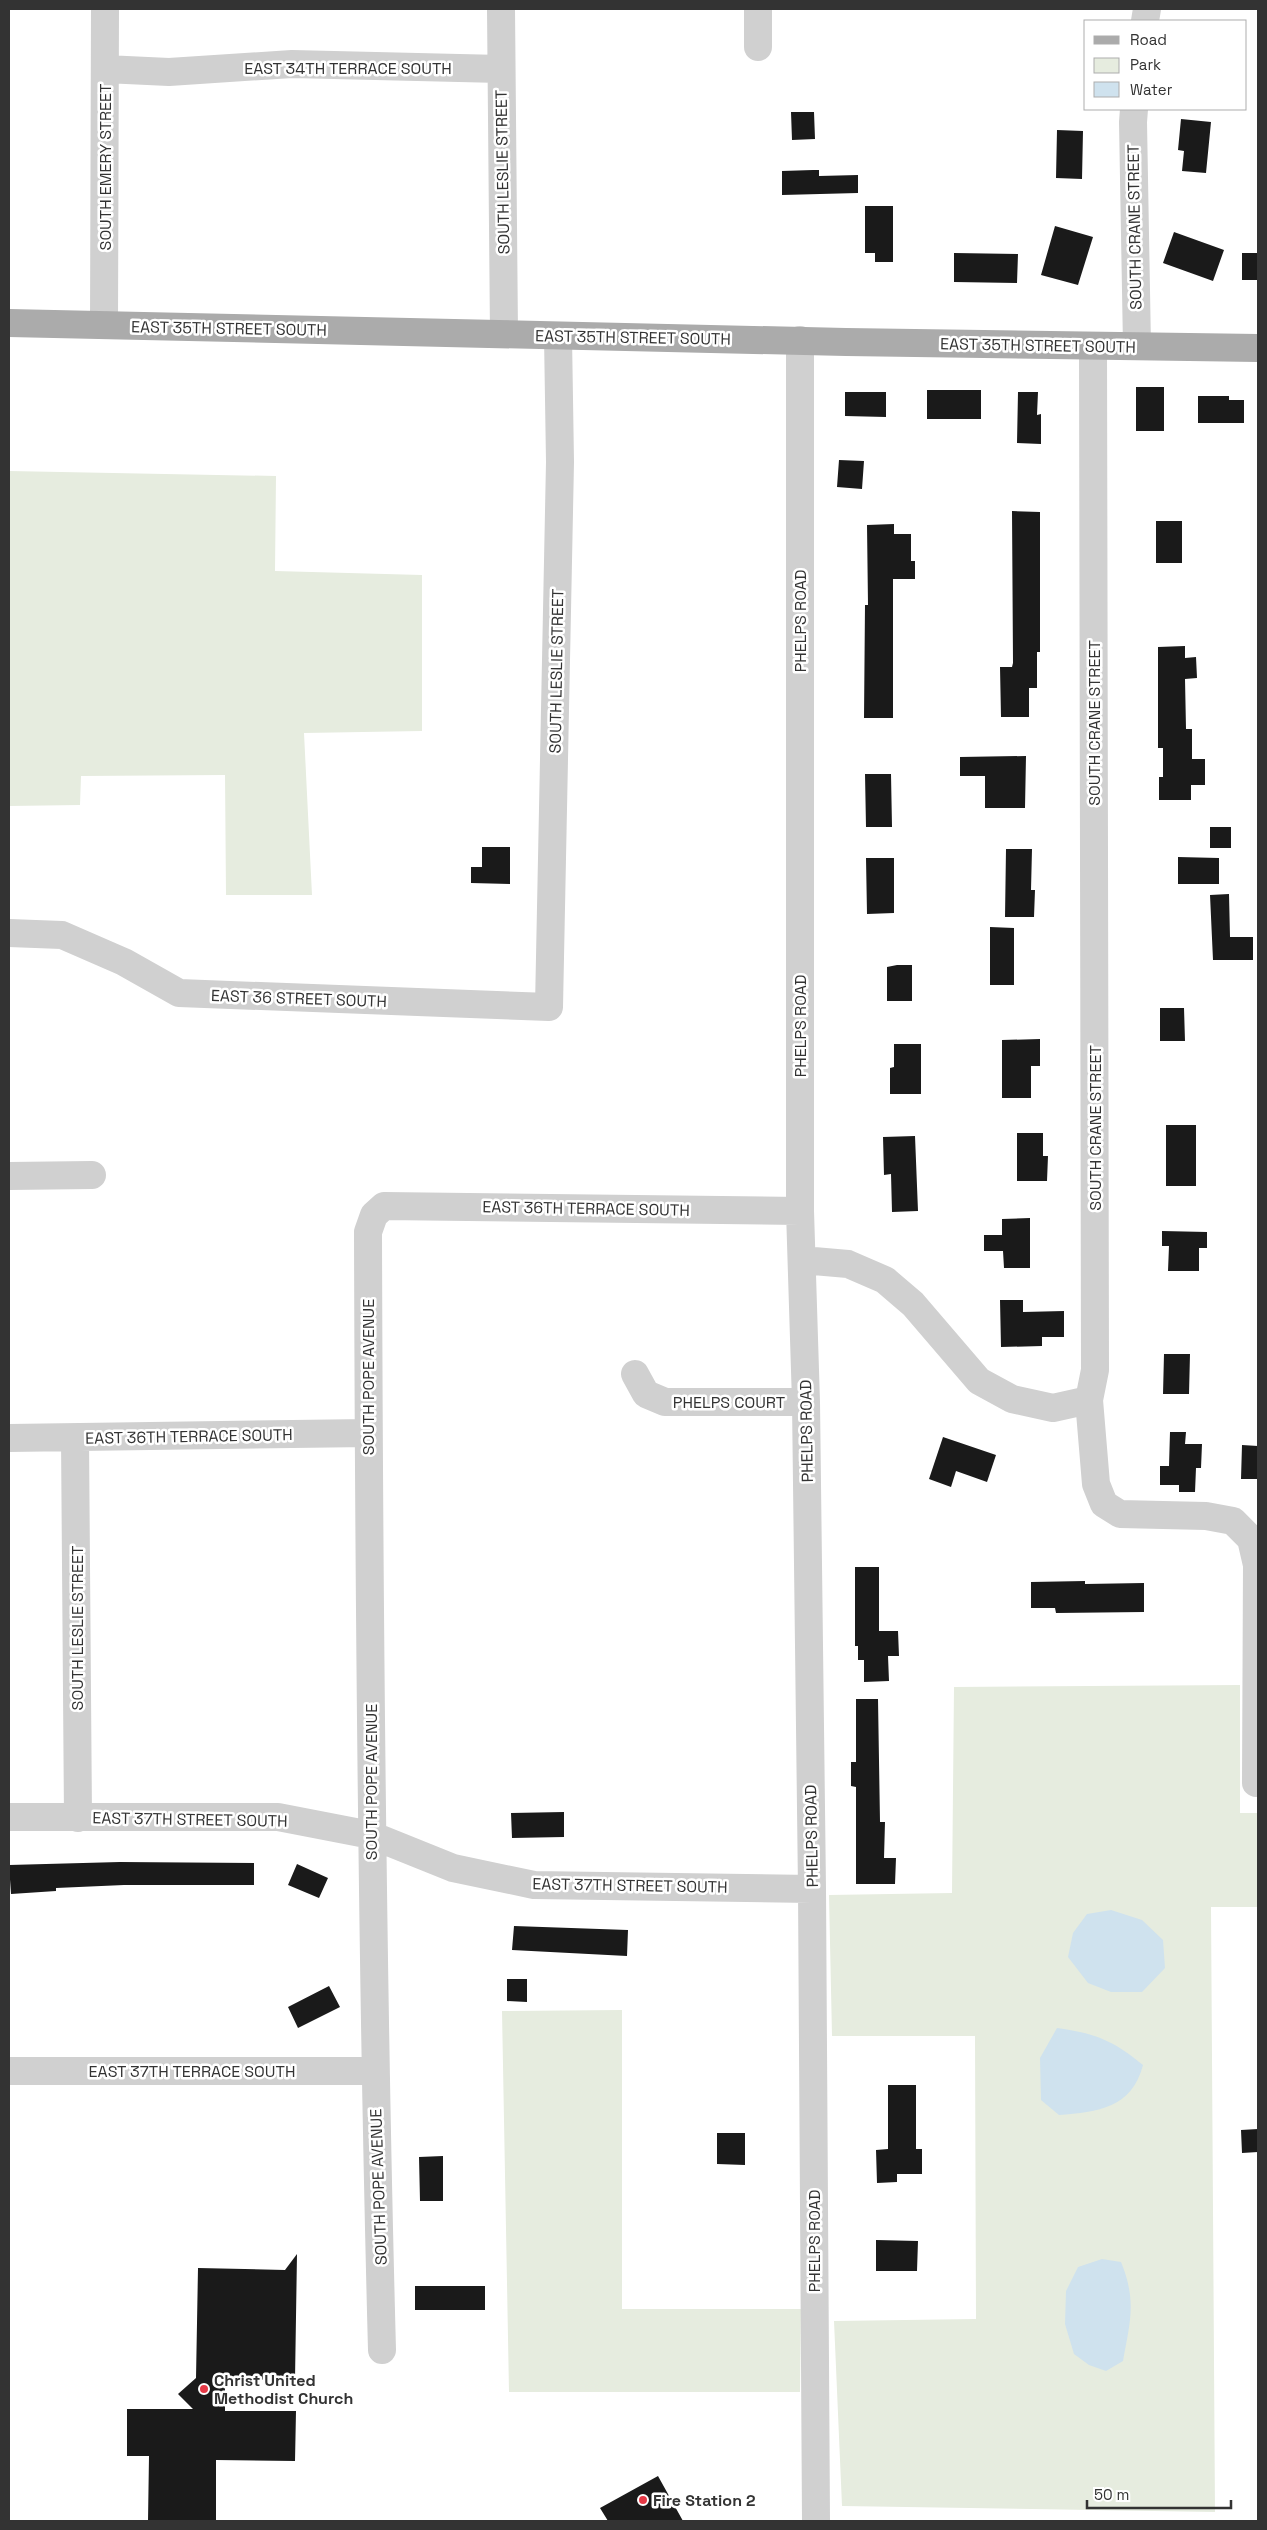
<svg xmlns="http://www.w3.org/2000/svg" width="1267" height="2530" viewBox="0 0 1267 2530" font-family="'Space Grotesk',sans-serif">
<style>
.green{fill:#e6ecdf}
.water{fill:#cfe2ee}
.building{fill:#1a1a1a}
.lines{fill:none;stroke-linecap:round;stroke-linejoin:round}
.minor{stroke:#d0d0d0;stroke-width:28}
.major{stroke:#ababab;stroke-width:28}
.poi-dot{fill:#e63946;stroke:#fff;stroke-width:2}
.labels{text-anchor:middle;stroke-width:5;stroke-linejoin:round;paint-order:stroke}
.street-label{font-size:16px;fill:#333;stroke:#fff}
.poi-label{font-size:16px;font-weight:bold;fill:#333;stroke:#fff;text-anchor:start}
</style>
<rect width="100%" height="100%" fill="#fff"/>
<path class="green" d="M9,471L276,476L275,571L422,575V731L304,733L312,895H226L225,775L81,776L80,805L9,806Z
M1240,1685V1813H1258V1907H1211L1215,2512L842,2506L834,2321L976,2319L975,2036H832L829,1895L952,1893L954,1687Z
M622,2010V2309H801L800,2392H509L502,2011Z"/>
<path class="water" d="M1111,1910L1142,1920L1163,1940L1165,1968L1142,1992H1111L1088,1983L1068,1957L1073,1933L1087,1914Z
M1057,2028C1095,2033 1114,2041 1143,2065C1132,2108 1098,2112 1059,2115L1041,2100L1040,2058Z
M1102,2259L1121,2262C1137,2301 1130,2322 1123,2361L1106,2371L1089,2365L1074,2354L1065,2324L1066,2291L1078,2267Z"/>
<path class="building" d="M791,112H814L815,139L792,140Z
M1181,119L1211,122L1206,173L1182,171L1184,151L1178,150Z
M1057,130L1083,131L1082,179L1056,178Z
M813,170H819V176L858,175V193L782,195V171Z
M865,206H893V262H875V253H865Z
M1055,226L1093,237L1078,285L1041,275Z
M1174,232L1224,250L1213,281L1163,263Z
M954,253L1018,254L1017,283L954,282Z
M1242,253H1258V280H1242Z
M1136,387H1164V431H1136Z
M927,390H981V419H927Z
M845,392H886V417L845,416Z
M1018,392H1038L1037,415L1041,414V444L1017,443Z
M1198,396H1229V400H1244V423H1198Z
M839,460L864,461L862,489L837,487Z
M1012,511L1040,512V652H1037V688H1029V717H1001L1000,667H1012L1013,663Z
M1156,521H1182V563H1156Z
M894,524V534H911V561H915V579H893V718H864L865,605H868L867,525Z
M1185,646V658L1196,657L1197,678L1185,679L1186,729H1192V759H1205V785H1191V800H1159V777H1163V748H1158V647Z
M1026,756L1025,808H985V776H960V757Z
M865,774H891L892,827H866Z
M1210,827H1231V848H1210Z
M482,847H510V884L471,883V867H482Z
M1006,849H1032L1031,890H1035L1034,917H1005Z
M1178,857L1219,858V884H1178Z
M866,858H894V913L867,914Z
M1229,894L1230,937H1253V960H1213L1210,895Z
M990,927L1014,928V985H990Z
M897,965H912V1001H887V967Z
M1160,1008H1184L1185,1041H1160Z
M1040,1039V1066H1031V1098H1002V1040Z
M894,1044H921V1094H890V1068L894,1067Z
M1166,1125H1196V1186H1166Z
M1017,1133H1043V1156H1048L1047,1181H1017Z
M915,1136L918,1211L892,1212L891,1174L884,1175L883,1137Z
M1030,1218V1268H1004L1003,1251H984V1235H1002V1219Z
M1162,1231L1207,1232V1248H1199V1271H1168L1169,1246H1162Z
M1000,1300H1023V1312L1064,1311V1337H1042V1346L1001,1347Z
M1164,1354H1190L1189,1394H1163Z
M1170,1432H1186L1185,1444H1202L1201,1468H1196L1195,1492H1179V1485H1160V1466H1169Z
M943,1437L996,1455L987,1482L956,1471L951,1487L929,1479Z
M1242,1445L1258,1446V1479H1241Z
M855,1567H879V1631H898L899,1656H888L889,1681L864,1682V1660H858V1646H855Z
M1085,1581V1584L1144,1583V1612L1056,1613L1055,1608H1031V1582Z
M856,1699H878L880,1822H885L884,1858H896L895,1884H856V1787L851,1786V1762H856Z
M564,1812V1837L512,1838L511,1813Z
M120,1862L254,1863V1885H124L56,1888V1891L11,1894L9,1865Z
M297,1864L328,1878L319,1898L288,1885Z
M514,1926L628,1930L627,1956L512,1950Z
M507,1979H527V2002L507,2001Z
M329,1986L340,2007L298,2028L288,2007Z
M888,2085H916V2149H922V2174H897V2182L877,2183L876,2150L888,2149Z
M1258,2129V2152L1242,2153L1241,2130Z
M717,2133H745V2165L717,2164Z
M443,2156V2201H420L419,2157Z
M876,2240L918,2241L917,2271H876Z
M297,2254L295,2380L225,2379V2411H296L295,2461L216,2460V2521H148L149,2456H127V2409H193L178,2394L196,2378L198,2268L285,2270Z
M415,2286H485V2310H415Z
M658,2476L683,2521H608L600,2508Z"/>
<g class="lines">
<path class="minor" d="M501,9L504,334
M1145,21L1147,9
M758,47V9
M105,69L169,72L292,64L501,69
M1134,109L1133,122L1137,346
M104,325L105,9
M800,340V1211L806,1402L812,1889L816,2521
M1093,346L1095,1370L1089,1400L1096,1484L1104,1504L1120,1514L1206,1516L1233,1521L1251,1539L1257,1565L1256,1783
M9,933L62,935L124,962L179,993L549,1007L560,462L558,336
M9,1176L92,1175
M802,1260L848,1264L885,1280L913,1304L979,1381L1012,1399L1053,1408L1089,1400
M635,1374L646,1394L665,1402H806
M9,1438L368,1433
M75,1438L78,1818
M9,1817H278L371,1835L453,1868L534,1885L812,1889
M9,2071H375
M382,2350C372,1977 369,1605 368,1232L374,1215L384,1206L800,1211"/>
<path class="major" d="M9,323L846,342L1258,348"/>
</g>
<g class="poi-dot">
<circle cx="204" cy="2389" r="5"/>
<circle cx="643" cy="2500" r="5"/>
</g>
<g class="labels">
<g class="street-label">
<text x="348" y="74">EAST 34TH TERRACE SOUTH</text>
<text transform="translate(105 167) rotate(-90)" y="6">SOUTH EMERY STREET</text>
<text transform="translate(502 172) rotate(-91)" y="6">SOUTH LESLIE STREET</text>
<text transform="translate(1134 227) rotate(-91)" y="6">SOUTH CRANE STREET</text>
<text transform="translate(229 328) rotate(1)" y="6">EAST 35TH STREET SOUTH</text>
<text transform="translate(633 337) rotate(1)" y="6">EAST 35TH STREET SOUTH</text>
<text transform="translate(1038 345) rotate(1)" y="6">EAST 35TH STREET SOUTH</text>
<text transform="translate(800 621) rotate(-90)" y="6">PHELPS ROAD</text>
<text transform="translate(556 671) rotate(-89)" y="6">SOUTH LESLIE STREET</text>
<text transform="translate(1094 723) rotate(-90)" y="6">SOUTH CRANE STREET</text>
<text transform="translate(299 998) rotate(2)" y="6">EAST 36 STREET SOUTH</text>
<text transform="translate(800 1026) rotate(-90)" y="6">PHELPS ROAD</text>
<text transform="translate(1095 1128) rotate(-90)" y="6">SOUTH CRANE STREET</text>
<text transform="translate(586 1208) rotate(1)" y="6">EAST 36TH TERRACE SOUTH</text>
<text transform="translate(368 1377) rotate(-90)" y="6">SOUTH POPE AVENUE</text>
<text x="729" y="1408">PHELPS COURT</text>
<text transform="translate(806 1431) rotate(-91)" y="6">PHELPS ROAD</text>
<text transform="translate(189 1436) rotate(-1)" y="6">EAST 36TH TERRACE SOUTH</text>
<text transform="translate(77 1628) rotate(-90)" y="6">SOUTH LESLIE STREET</text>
<text transform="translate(371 1782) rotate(-90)" y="6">SOUTH POPE AVENUE</text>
<text transform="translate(190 1819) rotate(1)" y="6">EAST 37TH STREET SOUTH</text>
<text transform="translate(811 1836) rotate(-91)" y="6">PHELPS ROAD</text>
<text transform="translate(630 1885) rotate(1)" y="6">EAST 37TH STREET SOUTH</text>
<text x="192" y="2077">EAST 37TH TERRACE SOUTH</text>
<text transform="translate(378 2187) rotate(-92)" y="6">SOUTH POPE AVENUE</text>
<text transform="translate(814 2241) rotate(-90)" y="6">PHELPS ROAD</text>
</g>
<g class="poi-label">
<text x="214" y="2386">Christ United<tspan x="214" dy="18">Methodist Church</tspan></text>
<text x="653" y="2506">Fire Station 2</text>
</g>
</g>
<rect width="1267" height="2530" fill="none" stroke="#333333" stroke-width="20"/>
<rect x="1084" y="20" width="162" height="90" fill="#ffffff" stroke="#adadad"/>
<rect x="1094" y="36" width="25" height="8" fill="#ababab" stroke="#adadad"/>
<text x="1130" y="45" font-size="15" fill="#333333">Road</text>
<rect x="1094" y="58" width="25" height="15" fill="#e6ecdf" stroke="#adadad"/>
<text x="1130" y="70" font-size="15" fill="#333333">Park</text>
<rect x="1094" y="82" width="25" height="15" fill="#cfe2ee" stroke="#adadad"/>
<text x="1130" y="95" font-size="15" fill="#333333">Water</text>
<path d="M1087 2500v8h144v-8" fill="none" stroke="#333333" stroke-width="2.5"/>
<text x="1094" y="2500" font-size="15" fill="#333333" stroke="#ffffff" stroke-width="4" paint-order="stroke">50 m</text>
</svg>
